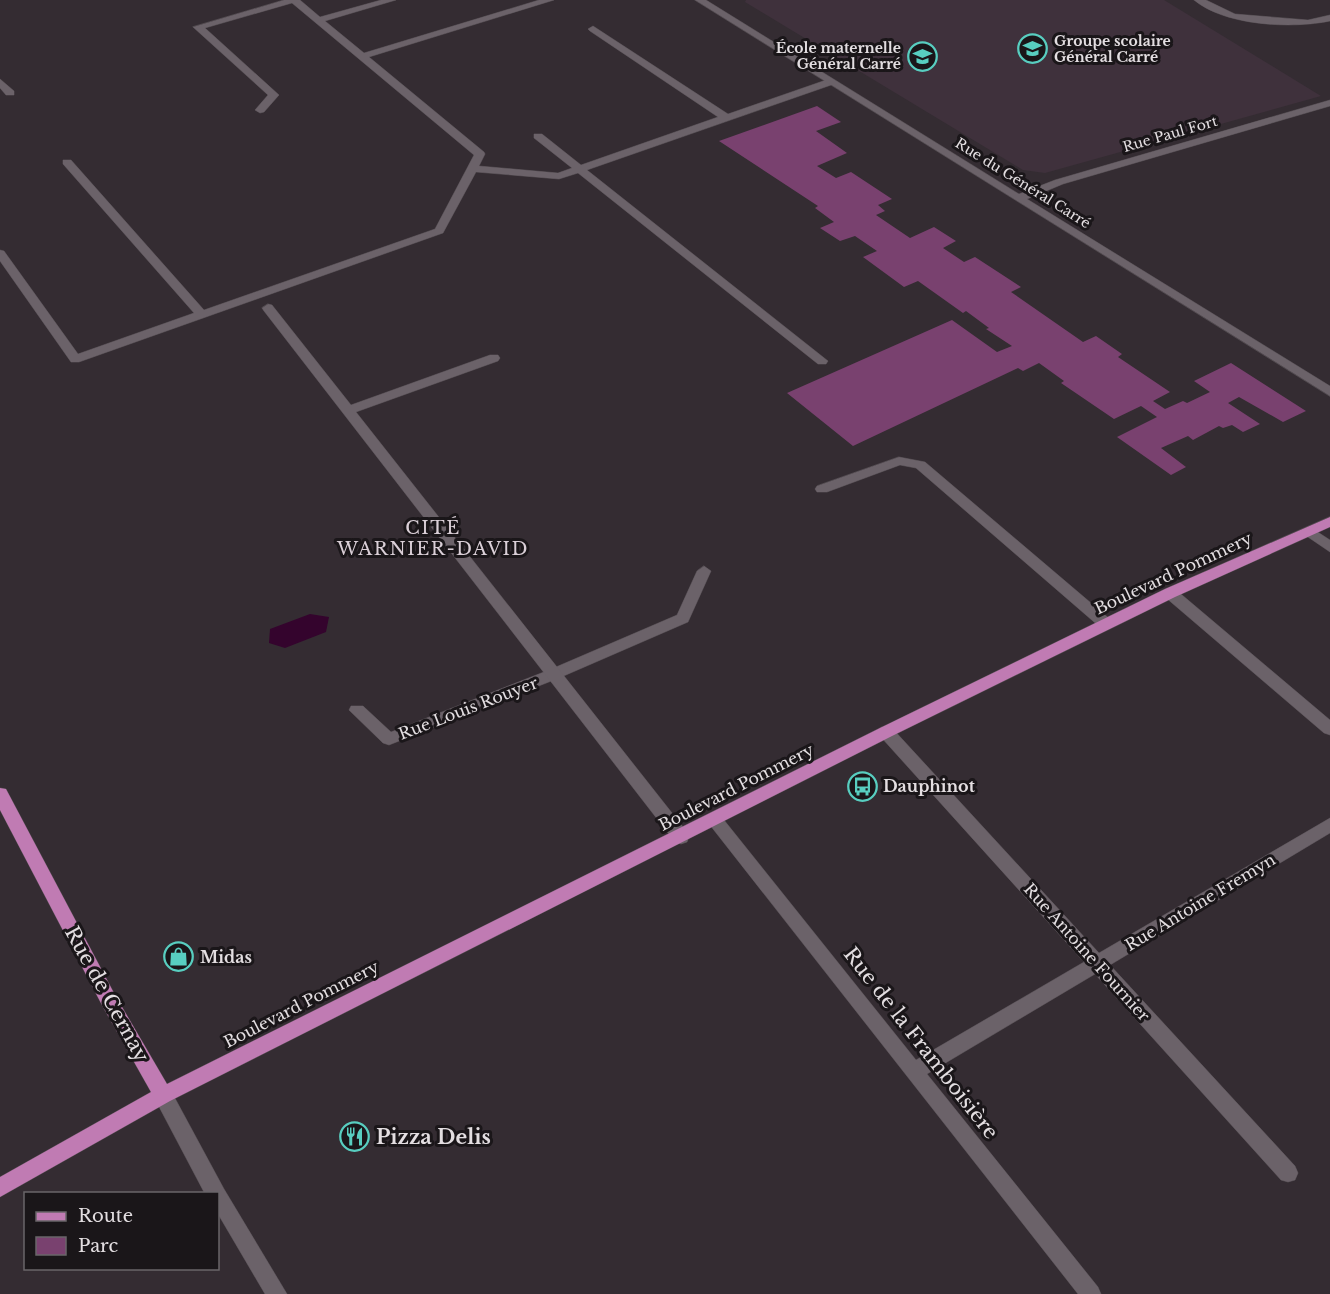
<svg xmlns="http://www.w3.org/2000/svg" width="1330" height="1294" viewBox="0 0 1330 1294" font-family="'Libre Baskerville',serif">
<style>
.built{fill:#3f313c}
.green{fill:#79416f}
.water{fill:#34042d}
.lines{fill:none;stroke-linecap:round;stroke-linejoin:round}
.lane-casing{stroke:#50494e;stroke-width:1}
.street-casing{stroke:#50494e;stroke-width:1}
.secondary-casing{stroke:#50494e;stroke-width:1}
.primary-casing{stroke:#50494e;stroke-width:1}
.lane{fill:#6b6269;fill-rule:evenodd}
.street{fill:#6b6269;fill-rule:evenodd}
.secondary{fill:#6b6269;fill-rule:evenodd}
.primary{fill:#c07bb3;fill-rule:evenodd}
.labels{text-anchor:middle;stroke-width:6;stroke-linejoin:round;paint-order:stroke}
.far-poi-label{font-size:14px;font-weight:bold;fill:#e3dee1;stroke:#1a1619;text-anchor:start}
.far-street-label{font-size:14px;fill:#e3dee1;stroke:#1a1619}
.street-label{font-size:16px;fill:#e3dee1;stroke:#1a1619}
.poi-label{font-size:16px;font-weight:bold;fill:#e3dee1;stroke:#1a1619;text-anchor:start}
.neighbourhood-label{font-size:18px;letter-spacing:1.5px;fill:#dacfd7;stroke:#1a1619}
.near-street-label{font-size:20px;fill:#e3dee1;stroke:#1a1619}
.near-poi-label{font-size:20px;font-weight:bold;fill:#e3dee1;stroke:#1a1619;text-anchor:start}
</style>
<rect width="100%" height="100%" fill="#342c32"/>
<path class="built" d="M746,0H1164L1321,96L1045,173L1023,170L745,2Z"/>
<path class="green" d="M817,106L841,122L816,131L847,153L817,166L836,178L851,172L892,199L878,205L885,211L876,215L910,238L934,227L956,241L943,248L964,262L975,257L1021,287L1011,292L1083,342L1096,336L1122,354L1118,357L1170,392L1153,401L1165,409L1183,401L1187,403L1210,392L1194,381L1231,363L1306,411L1283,422L1239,397L1228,403L1260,424L1243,432L1232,425L1223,428L1219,426L1193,440L1188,436L1161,448L1186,467L1171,475L1117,437L1157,417L1141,406L1114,419L1061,383L1064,381L1039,363L1023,371L1018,368L853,446L787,393L952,320L997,352L1012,346L986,329L989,328L966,311L963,313L918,281L904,287L863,257L877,251L855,236L840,241L820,228L834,222L815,208L818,206L719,141Z"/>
<path class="water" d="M310,614L329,617L326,632L285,648L269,643L270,629Z"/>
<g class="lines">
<defs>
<path id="lane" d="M284,0H300L320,17L381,0H396L325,21L364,53L539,0H554L369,57L484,152L485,154L479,166L558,173L572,168L534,138V134H542L581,165L718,117L590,31L588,29L593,26L728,114L826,80H834V84L587,170L828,361L826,364H818L578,173L559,179L476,172L443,233L79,362H71L0,261V250L4,251L78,354L194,313L63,164V160H71L204,310L435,229L474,155L292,3L205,28L279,95L264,112L260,113L255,110L268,95L193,27Z
M0,79L14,91V95H6L0,88Z
M899,457L925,462L1111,620L1113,624L1111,628H1101L916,468L900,465L827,492H817L815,489L817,486Z
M704,566L711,571L688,622L559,678L389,745L383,743L349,710L351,706H363L391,732L549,670L677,615L697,571Z"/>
<path id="street" d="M695,0H706L1019,194L1055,180L1330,100V106L1063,184L1027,199L1330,386V396Z
M1194,0H1206L1235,14L1308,20L1330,15V21C1292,29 1225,26 1194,0Z
M268,304L272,305L351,405L490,355H498L500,358L498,361L356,412L687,832L689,837L687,842L681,844L675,842L264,311L262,308Z
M1310,527L1330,540V552L1305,535L1303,532L1305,529Z
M1170,588L1175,589L1330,720V735L1324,733L1165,597L1163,593L1165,589Z
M886,726L892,728L1099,953L1330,818V833L1110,965L1295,1166L1298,1173L1295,1180L1288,1182L1281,1180L1095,974L927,1074L1098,1287L1101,1294H1078L706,820L708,815L714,813L720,815L916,1060L1084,962L880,736L878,732L880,728Z"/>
<path id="secondary" d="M163,1086L170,1089L224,1189L287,1294H265L218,1214V1194H205L156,1101L153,1095L156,1089Z"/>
<path id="primary" d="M1330,517V527L1175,597L892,736L170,1101L0,1197V1177L151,1092L103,1007L0,810V788L6,789L115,995L167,1084L880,728L1165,589Z"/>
</defs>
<use href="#lane" class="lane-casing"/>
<use href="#street" class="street-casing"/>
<use href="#secondary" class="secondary-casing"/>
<use href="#primary" class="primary-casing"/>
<use href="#lane" class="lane"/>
<use href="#street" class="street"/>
<use href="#secondary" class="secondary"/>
<use href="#primary" class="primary"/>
</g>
<defs>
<symbol id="school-ring" viewBox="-11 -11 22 22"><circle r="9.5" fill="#1a1619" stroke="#58cec0" stroke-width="1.5"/><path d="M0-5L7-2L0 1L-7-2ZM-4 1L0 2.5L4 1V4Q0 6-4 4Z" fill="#58cec0"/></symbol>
<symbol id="bus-ring" viewBox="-11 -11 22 22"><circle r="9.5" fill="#1a1619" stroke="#58cec0" stroke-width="1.5"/><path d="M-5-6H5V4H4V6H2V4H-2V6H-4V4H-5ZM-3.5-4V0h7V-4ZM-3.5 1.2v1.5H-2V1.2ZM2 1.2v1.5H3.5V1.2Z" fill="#58cec0"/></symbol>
<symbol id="shop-ring" viewBox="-11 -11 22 22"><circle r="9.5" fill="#1a1619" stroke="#58cec0" stroke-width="1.5"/><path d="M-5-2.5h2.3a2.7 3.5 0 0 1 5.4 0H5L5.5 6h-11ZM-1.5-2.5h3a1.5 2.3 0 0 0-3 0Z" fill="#58cec0"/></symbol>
<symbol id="restaurant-ring" viewBox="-11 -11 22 22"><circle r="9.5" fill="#1a1619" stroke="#58cec0" stroke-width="1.5"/><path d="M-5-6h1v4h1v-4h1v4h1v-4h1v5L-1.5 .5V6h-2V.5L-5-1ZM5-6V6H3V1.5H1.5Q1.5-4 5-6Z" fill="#58cec0"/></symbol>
</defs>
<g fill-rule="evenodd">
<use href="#school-ring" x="1016" y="32" width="33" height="33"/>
<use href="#school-ring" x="906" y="40" width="33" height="33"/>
<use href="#bus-ring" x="846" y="770" width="33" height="33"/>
<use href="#shop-ring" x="162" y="940" width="33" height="33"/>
<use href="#restaurant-ring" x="338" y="1120" width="33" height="33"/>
</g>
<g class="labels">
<g class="far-poi-label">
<text x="1054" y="46">Groupe scolaire<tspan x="1054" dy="16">Général Carré</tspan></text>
<text x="901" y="53" text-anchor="end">École maternelle<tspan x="901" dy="16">Général Carré</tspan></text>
</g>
<g class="far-street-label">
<text transform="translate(1170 134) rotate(-16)" y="5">Rue Paul Fort</text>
<text transform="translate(1023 183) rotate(32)" y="5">Rue du Général Carré</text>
</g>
<g class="street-label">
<text transform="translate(1173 573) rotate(-25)" y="6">Boulevard Pommery</text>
<text transform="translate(468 708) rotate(-21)" y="6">Rue Louis Rouyer</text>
<text transform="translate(736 787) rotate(-27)" y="6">Boulevard Pommery</text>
<text transform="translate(1200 902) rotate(-31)" y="6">Rue Antoine Fremyn</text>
<text transform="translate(1087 952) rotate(48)" y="6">Rue Antoine Fournier</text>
<text transform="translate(301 1004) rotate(-27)" y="6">Boulevard Pommery</text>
</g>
<g class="poi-label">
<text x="883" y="792">Dauphinot</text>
<text x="200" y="963">Midas</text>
</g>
<g class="neighbourhood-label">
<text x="433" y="534">CITÉ<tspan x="433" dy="21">WARNIER-DAVID</tspan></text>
</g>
<g class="near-street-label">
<text transform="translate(107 994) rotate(61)" y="7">Rue de Cernay</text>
<text transform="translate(921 1043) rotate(52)" y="7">Rue de la Framboisière</text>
</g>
<g class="near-poi-label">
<text x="376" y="1144">Pizza Delis</text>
</g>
</g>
<rect x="24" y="1192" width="195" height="78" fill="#1a1619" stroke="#6a6669" stroke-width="1.5"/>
<rect x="36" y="1212" width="30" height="9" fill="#c07bb3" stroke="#6a6669" stroke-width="1.5"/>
<text x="78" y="1222" font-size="18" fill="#e3dee1">Route</text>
<rect x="36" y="1237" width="30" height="18" fill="#79416f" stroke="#6a6669" stroke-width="1.5"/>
<text x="78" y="1252" font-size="18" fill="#e3dee1">Parc</text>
</svg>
